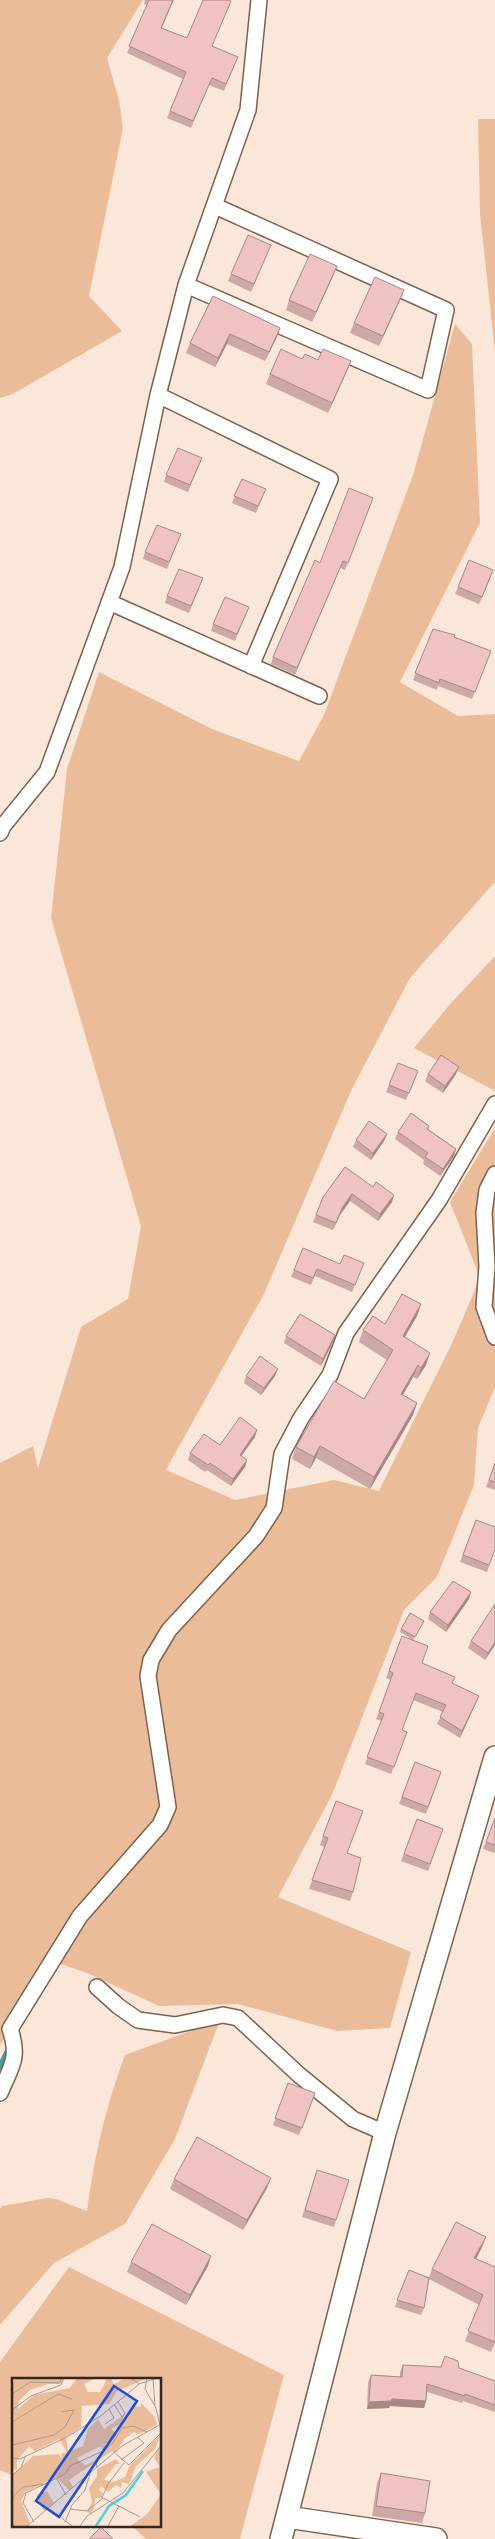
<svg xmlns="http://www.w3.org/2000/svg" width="495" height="2539" viewBox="0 0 495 2539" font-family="'Asap Condensed',sans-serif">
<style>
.green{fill:#ebbc99}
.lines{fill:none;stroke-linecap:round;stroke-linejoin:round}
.stream{stroke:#459d9e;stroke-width:5.5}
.street-casing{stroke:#7e614c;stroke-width:18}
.secondary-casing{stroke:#7e614c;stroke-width:24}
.street{stroke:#fff;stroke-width:15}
.secondary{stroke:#fff;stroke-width:21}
.wall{fill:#cda8a6}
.shaded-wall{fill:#a78887}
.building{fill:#eec3c1;stroke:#a78887}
.inset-river{fill:none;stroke:#4dd0d6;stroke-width:2.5}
.inset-road{fill:none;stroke:#ab9a8e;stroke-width:1}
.view{fill:#1d4ed8;fill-opacity:0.15;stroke:#1d4ed8;stroke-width:2.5}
.inset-edge{fill:none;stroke:#32261d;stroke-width:2.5}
</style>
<rect width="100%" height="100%" fill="#fbe7d9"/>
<path class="green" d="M0,0H143L107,58L119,100L123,128L89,296L122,331L13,394L0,398Z
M478,119H495V352L480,214Z
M455,324L472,344L480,523L400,682L458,716L495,714V882L410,978L351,1091L264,1294L166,1470L235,1500L334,1480L379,1491L453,1341L480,1278L450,1202L495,1128V1387L478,1428L474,1485L437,1577L404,1610L332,1795L278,1897L411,1952L390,2028L337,2031L238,2004L159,2006L87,1973L52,1961L0,2045V1463L33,1446L38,1468L81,1327L128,1299L141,1226L51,918L67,769L99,672L212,729L299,761L324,715L413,475Z
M495,956V1091L414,1048L451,1003Z
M220,2020L175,2139L125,2224L54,2263L0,2325V2209L2,2206L47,2198L56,2199L87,2211C95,2154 105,2109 125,2055Z
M69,2267L284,2375L240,2539H146L131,2525H160V2379H14V2476L0,2470V2362Z"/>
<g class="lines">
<path class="stream" d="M0,2067L7,2052"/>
<defs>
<path id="street" d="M186,285L428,390L446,310L215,206
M158,395L330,479L251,666
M109,602L319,696
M0,833L3,826L47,772L122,567L158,395L186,285L248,110L259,0
M495,1174L487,1190L484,1213L487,1266L484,1307L495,1337
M97,1987L118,2006L138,2020L175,2025L223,2015L238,2018L298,2074L353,2119L385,2133
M0,2093C11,2067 20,2058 10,2029L80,1916L160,1825L168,1807L148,1676L151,1660L169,1630L256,1536L274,1508L282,1454L301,1418L330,1375L346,1333L439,1200L495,1104"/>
<path id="secondary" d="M287,2517L436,2539
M281,2539L385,2133L495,1757"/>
</defs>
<use href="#street" class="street-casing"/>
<use href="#secondary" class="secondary-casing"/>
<use href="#street" class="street"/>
<use href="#secondary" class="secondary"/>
</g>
<path class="wall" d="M145,0H174L162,28L187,38L212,46L235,64L224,91L209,85L191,128L167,118L183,79L127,53L147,5L144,4Z
M271,245L251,292L228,281L231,274Z
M333,276L312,322L286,310L289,300Z
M404,290L400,300L379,346L350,333L354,323Z
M213,296L280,328L277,337L265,361L227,344L215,367L186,353L190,343Z
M302,359L351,361L347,371L328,413L266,384L270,374Z
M199,465L188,492L164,482L166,475Z
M242,479L263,496L256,513L232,503Z
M373,498L345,570L340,568L295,675L271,664L273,657L320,563Z
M181,534L167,569L143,559L145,552Z
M491,577L479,604L455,594L458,587Z
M203,578L189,613L165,603L167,596Z
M246,614L235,641L211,631L213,624Z
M433,629L491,651L472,699L438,686L437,690L413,680Z
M428,1074H456L443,1093L425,1081Z
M415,1078L406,1100L386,1092L389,1085Z
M429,1126L428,1129L456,1149L454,1156L440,1176L423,1164L424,1160L395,1139L398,1132Z
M387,1134L384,1141L371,1160L353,1147L356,1140Z
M345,1167L392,1202L378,1221L350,1201L340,1215L333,1230L313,1222L323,1197Z
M364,1263L352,1292L315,1276L311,1285L291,1277L294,1270L340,1264Z
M421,1304L417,1316L405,1337L426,1365L417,1379L413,1377L403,1395L413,1415L370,1489L316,1458L310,1469L292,1459L296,1447L364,1399L387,1360L359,1342L363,1330L385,1324Z
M335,1335L333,1342L321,1366L284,1343L286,1336Z
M246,1376H275L261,1395L244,1383Z
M255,1437L241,1456L247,1460L245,1467L231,1486L207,1470L205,1472L188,1460L190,1453L220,1445Z
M495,1463V1490L486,1487Z
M476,1520L495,1549L487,1572L460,1562Z
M469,1599L446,1632L428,1619L430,1612Z
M424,1621L413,1640L400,1632L401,1629Z
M402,1636L422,1663L452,1683L479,1696L460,1738L437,1724L443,1712L413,1700L402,1730L407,1732L391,1774L365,1764L381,1721L376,1719L391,1680L386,1678Z
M471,1641L495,1645L485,1660L468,1648Z
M415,1762L441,1772L426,1814L399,1804Z
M336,1801L347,1853L353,1892L350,1901L309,1889L324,1847L320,1845Z
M495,1818V1853L483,1849Z
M417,1819L443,1829L428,1871L401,1861Z
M288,2083L315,2093L299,2135L273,2125Z
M317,2170L336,2220L334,2227L302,2217Z
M174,2179L267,2188L243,2230L170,2189Z
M486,2237L482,2247L476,2259L495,2267V2343L491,2352L465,2341L479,2305L429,2279L424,2308L421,2315L395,2307L409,2270L429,2278L432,2269Z
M131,2262L208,2266L186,2305L127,2272Z
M403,2365L459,2368L495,2381V2412L463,2401L462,2403L427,2392L426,2401L424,2408L390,2406L389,2408L367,2409L368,2382L371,2375L400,2377V2372Z
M381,2473L425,2513L422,2523L372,2516L377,2483Z"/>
<path class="shaded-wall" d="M337,266L333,276L312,322L316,312Z
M404,290L400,300L379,346L383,336Z
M280,328L277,337L265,361L269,352Z
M230,334L227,344L215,367L218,358Z
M351,361L347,371L328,413L332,403Z
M459,1067L456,1074L443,1093L445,1086Z
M387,1134L384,1141L371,1160L373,1153Z
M456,1149L454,1156L440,1176L443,1169Z
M352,1194L350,1201L340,1215L333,1230L342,1208Z
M394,1195L392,1202L378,1221L380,1214Z
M421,1304L417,1316L399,1347L403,1336Z
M335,1335L333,1342L321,1366L323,1359Z
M430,1353L426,1365L417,1379L421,1368Z
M418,1365L413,1377L397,1405L401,1394Z
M278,1369L275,1376L261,1395L264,1388Z
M417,1403L413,1415L370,1489L374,1477Z
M257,1430L255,1437L237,1462L240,1455Z
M320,1446L316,1458L310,1469L314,1457Z
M247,1460L245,1467L231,1486L233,1479Z
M471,1592L469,1599L446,1632L448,1625Z
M495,1642V1645L485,1660L488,1653Z
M479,1696L476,1703L460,1738L462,1731Z
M271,2178L267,2188L243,2230L247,2220Z
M486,2237L482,2247L471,2269L474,2258Z
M211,2256L208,2266L186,2305L190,2295Z
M392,2399L426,2401L424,2408L390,2406L389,2408L367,2409L369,2402Z"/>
<path class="building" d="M149,0H173L161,28L187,38L203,0H229L231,1L212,46L238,57L226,84L212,78L193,121L170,111L186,72L129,46Z
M248,235L271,245L254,284L231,274Z
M310,254L337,266L316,312L289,300Z
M375,277L404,290L383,336L354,323Z
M213,296L280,328L269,352L230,334L218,358L190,343Z
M281,349L302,359L305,354L318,360L323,349L351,361L332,403L270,374Z
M178,448L202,458L190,485L166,475Z
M242,479L266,489L258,506L234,496Z
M349,488L373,498L348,563L343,561L297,668L273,657L315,560L320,563Z
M157,525L181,534L169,562L145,552Z
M469,560L493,570L482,597L458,587Z
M179,569L203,578L191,606L167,596Z
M225,597L249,607L237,634L213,624Z
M433,629L455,635L454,637L491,651L475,692L440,679L439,683L415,673Z
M441,1055L459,1067L445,1086L428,1074Z
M398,1063L418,1071L409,1093L389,1085Z
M411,1113L429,1126L427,1129L456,1149L443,1169L425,1157L428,1153L398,1132Z
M369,1121L387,1134L373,1153L356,1140Z
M345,1167L373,1187L376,1182L394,1195L380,1214L352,1194L342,1208L336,1223L316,1215L323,1197Z
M303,1248L340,1264L344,1255L364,1263L355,1285L317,1269L313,1278L294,1270Z
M402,1294L421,1304L403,1336L430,1353L421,1368L418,1365L401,1394L417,1403L374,1477L320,1446L314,1457L296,1447L334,1381L364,1399L393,1350L363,1330L373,1316L385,1324Z
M300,1314L335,1335L323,1359L286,1336Z
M260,1356L278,1369L264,1388L246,1376Z
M240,1417L257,1430L240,1455L247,1460L233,1479L210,1463L208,1465L190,1453L204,1434L220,1445Z
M495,1463V1482L489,1480Z
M476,1520L495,1527V1549L489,1565L463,1555Z
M453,1581L471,1592L448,1625L430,1612Z
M495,1604V1642L488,1653L471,1641Z
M410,1613L424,1621L415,1637L401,1629Z
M402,1636L428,1646L422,1663L455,1677L452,1683L479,1696L462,1731L440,1717L446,1705L416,1693L402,1730L407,1732L394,1767L367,1757L384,1714L379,1712L393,1673L389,1671Z
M415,1762L441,1772L428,1807L402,1797Z
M336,1801L363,1811L347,1853L361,1858L353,1892L312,1880L328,1838L323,1836Z
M495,1818V1845L486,1842Z
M417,1819L443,1829L430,1864L404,1854Z
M288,2083L315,2093L302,2128L275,2118Z
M197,2137L271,2178L247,2220L174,2179Z
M317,2170L349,2180L336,2220L305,2210Z
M456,2222L486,2237L474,2258L495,2267V2342L468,2331L483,2295L432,2269Z
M152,2224L211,2256L190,2295L131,2262Z
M409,2270L429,2278L424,2308L397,2300Z
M445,2356L458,2361L459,2368L495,2381V2405L465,2394V2396L427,2384L426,2401L392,2399L391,2401L369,2402L371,2375L402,2377L403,2365L441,2367Z
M381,2473L430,2481L425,2513L376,2506Z
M101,2527L113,2539H89Z"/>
<g transform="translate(12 2378)">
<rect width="149" height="149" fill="#fbe7d9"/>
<path d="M3,0H51L50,6H36L18,12L7,23L6,31L22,17L58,10L65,0H84L72,6L76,14H88L95,1H99L102,6L110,2L134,1L105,13L97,26L70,28L69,49L54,59L56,74L71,68L76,51L86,41L92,51L113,36L108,46L99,51L105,56L120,28L128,29L129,25L143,39L145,47L127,56L122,54L112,61L103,76L100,73L57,102L61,109L57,112L44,99L14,114L9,123L18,145L15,148H0V97L21,78L47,76L49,81L50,75L55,74L47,61L23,73L17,69L5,82V91L0,93V43L4,41L0,42V8ZM99,63L98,66L89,68L91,73L85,81L74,87L67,83L65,80ZM149,56L143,71L124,88L117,106L110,104L109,110L104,107L96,114L89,108L87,112L91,115L90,119L83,121L82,131L78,136L75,133L80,124L77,110L85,98V91L104,81L108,86H104L92,102L102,104L113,99L117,89ZM149,64V148H119L136,135L149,116L134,94L148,89L142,80ZM35,113L42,125L32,133L24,117Z" fill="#ebbc99" fill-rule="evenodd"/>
<path class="inset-river" d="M84,148L97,128L114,117L131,93"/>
<path class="inset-road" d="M119,0L127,6L145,0M135,0L133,11L144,30L149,52M141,1L143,27M0,16L18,4L47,5L50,0M102,26L110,39L113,35L106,24M0,32L19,18L49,7L52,0M0,44L46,16L60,21M93,46L102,40L97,31M0,67L42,57L53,49L62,32L49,34M104,76L117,87L149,55M0,80L8,81L55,59L90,37L127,6M109,82L132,65L125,59M85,90L84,82L91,73M0,97L9,90L13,79M45,101L54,117M0,120L11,109L33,106M90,120L96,106L112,85M38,131L60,148M58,131L75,133L91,120L128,139M22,144L11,125L14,115L53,96L58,88L91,73L101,65L110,50L121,48L135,54M53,144L60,127L73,112L78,96M15,148L110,68L149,46M68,148L75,138L111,115L149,68M96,148L107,128"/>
<path class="view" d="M102,8L125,23L47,139L24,123Z"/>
<rect width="149" height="149" class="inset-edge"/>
</g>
</svg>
